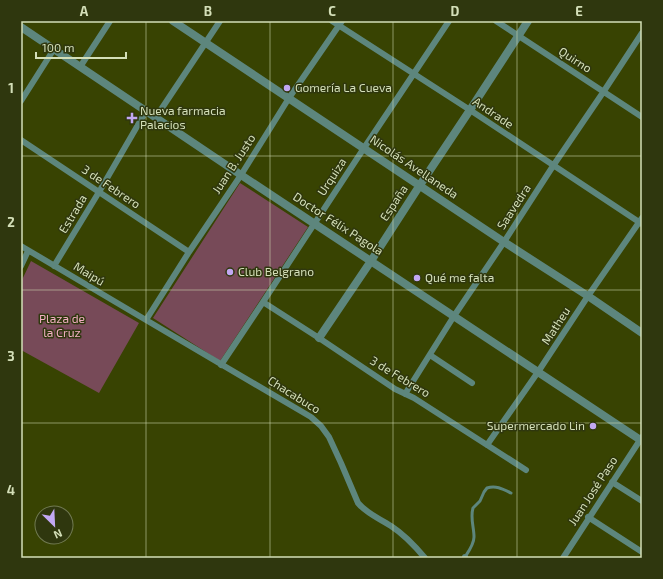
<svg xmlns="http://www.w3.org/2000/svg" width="663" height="579" viewBox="0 0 663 579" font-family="'Exo 2',sans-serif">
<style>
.green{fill:#774a58}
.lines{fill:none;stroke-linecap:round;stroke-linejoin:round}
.service{stroke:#5d867d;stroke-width:3}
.minor{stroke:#5d867d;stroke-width:6}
.tertiary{stroke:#5d867d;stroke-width:8}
.grid{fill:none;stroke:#d4dfb8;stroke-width:1;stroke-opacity:0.55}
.poi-dot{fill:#c2a8f3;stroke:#2f370e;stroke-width:1.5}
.labels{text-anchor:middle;stroke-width:3;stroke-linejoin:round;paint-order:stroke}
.street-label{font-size:12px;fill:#d4dfb8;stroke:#2f370e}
.poi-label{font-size:12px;fill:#d4dfb8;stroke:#2f370e;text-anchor:start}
.park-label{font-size:12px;fill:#f2afc3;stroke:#2f370e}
.neatline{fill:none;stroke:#d4dfb8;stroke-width:1.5}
.grid-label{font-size:13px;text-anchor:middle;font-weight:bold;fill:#d4dfb8}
</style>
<rect width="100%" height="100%" fill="#384302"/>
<path class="green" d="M240,183L308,227L220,361L153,318Z
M31,261L139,323L99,393L21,350V282Z"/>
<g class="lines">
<path class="service" d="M465,557C469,551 474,544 474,537C474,527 470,518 473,508L480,501L484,492L487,488C496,485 503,489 511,493"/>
<path class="minor" d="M332,21L470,110L642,224
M496,21L642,117
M80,67L110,21
M21,101L54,49
M156,117L220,21
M21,140L189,252
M21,246L146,320L311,417L321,426L329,437L341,463L358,503C367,514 379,518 391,526C405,535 415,546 425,558
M21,266L28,251
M54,266L99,192L146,111
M263,302L319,338L395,389L414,398L526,470
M146,320L189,252L241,175L289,98L342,21
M430,355L472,383
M221,365L263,302L364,148L449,21
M405,394L454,316L504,242L553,166L604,91L642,33
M487,445L538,372L588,296L642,218
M612,482L642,501
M588,517L642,552
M465,557V558
M563,558L642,437"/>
<path class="tertiary" d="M173,21L504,242L588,296L642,333
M21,27L241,175L642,441
M319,338L371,261L420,185L470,110L528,21"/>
</g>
<path class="grid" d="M146,21V558M270,21V558M393,21V558M517,21V558M21,156H642M21,290H642M21,423H642"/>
<g class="poi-dot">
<circle cx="287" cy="88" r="4"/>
<path d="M130 112h4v4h4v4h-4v4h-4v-4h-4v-4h4z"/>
<circle cx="230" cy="272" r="4"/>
<circle cx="417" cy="278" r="4"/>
<circle cx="593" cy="426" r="4"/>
</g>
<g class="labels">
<g class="street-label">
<text transform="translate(575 60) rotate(33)" y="4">Quirno</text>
<text transform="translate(493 113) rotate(34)" y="4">Andrade</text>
<text transform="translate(234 164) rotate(-57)" y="4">Juan B. Justo</text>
<text transform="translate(414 167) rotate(34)" y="4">Nicolás Avellaneda</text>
<text transform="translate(332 177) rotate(-57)" y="4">Urquiza</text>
<text transform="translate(111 187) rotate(34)" y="4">3 de Febrero</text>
<text transform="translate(394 203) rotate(-57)" y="4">España</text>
<text transform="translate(514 207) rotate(-57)" y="4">Saavedra</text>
<text transform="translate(73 214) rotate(-59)" y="4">Estrada</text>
<text transform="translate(338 224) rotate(33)" y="4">Doctor Félix Pagola</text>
<text transform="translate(89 274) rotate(31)" y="4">Maipú</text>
<text transform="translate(556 326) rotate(-57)" y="4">Matheu</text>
<text transform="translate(400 377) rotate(31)" y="4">3 de Febrero</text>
<text transform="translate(294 395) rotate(32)" y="4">Chacabuco</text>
<text transform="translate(593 491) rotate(-57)" y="4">Juan José Paso</text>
</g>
<g class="poi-label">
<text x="295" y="92">Gomería La Cueva</text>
<text x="140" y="115">Nueva farmacia<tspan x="140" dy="14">Palacios</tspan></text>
<text x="238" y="276">Club Belgrano</text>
<text x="425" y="282">Qué me falta</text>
<text x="585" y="430" text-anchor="end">Supermercado Lin</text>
</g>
<g class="park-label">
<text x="62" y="323">Plaza de<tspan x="62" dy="14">la Cruz</tspan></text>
</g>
</g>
<rect width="663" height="579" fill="none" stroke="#2f370e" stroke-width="44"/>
<g transform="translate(54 525) rotate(156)"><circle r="19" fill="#2f370e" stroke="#717a52"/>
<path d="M0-3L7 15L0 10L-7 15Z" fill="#c2a8f3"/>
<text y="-6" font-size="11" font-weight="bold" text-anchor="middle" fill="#d4dfb8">N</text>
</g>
<path d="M36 52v6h90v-6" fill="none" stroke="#d4dfb8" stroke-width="2"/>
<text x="42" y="52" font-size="12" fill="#d4dfb8" stroke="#2f370e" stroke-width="3" paint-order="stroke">100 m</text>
<rect x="22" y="22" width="619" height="535" class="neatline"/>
<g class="grid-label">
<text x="84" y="16">A</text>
<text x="208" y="16">B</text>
<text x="332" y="16">C</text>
<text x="455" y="16">D</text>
<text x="579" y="16">E</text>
<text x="11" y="93">1</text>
<text x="11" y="227">2</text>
<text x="11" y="361">3</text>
<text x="11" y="495">4</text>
</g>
</svg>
